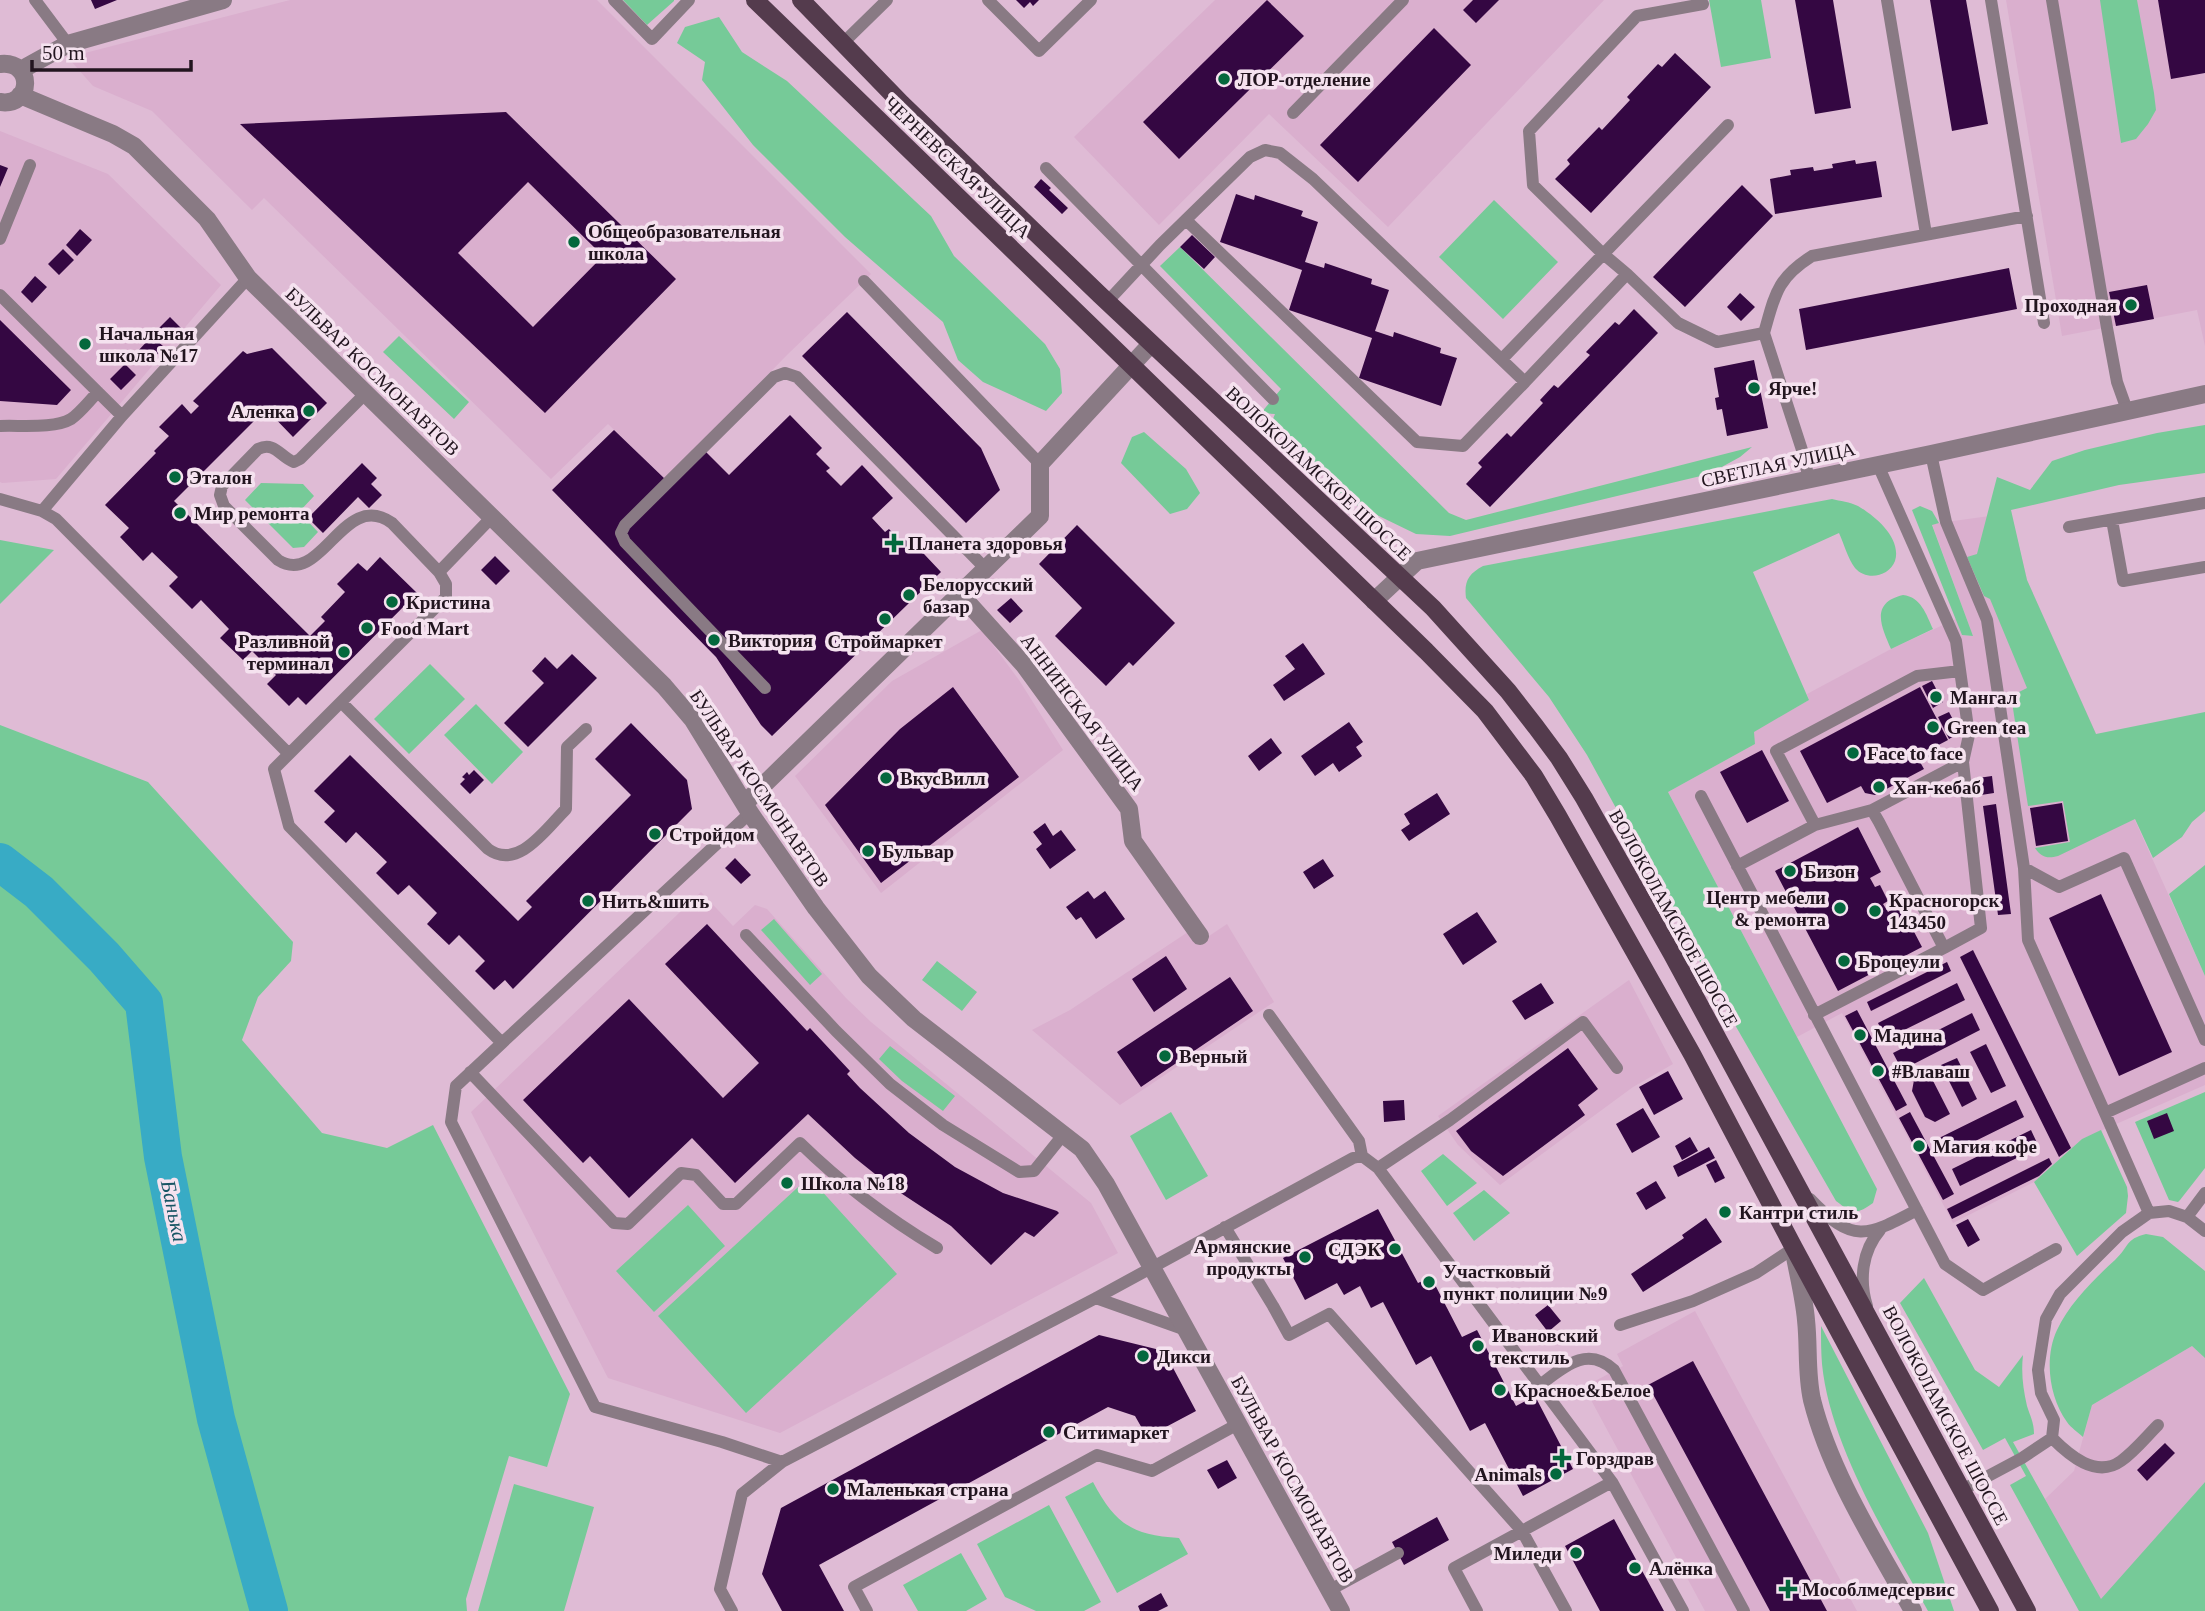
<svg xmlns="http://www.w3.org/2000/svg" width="2205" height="1611" viewBox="0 0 2205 1611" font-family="'Times New Roman',serif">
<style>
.built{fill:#daafce}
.green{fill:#76ca98}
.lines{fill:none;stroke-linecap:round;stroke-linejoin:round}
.river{stroke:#38abc5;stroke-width:38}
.building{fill:#340742;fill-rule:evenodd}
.service{stroke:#897a84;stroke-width:12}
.minor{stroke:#897a84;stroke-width:18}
.tertiary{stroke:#897a84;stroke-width:18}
.primary{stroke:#543b4d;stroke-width:18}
.poi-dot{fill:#04683d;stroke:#f5e2ef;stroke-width:2.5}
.labels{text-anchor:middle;stroke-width:7;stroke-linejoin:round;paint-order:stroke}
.poi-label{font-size:19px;font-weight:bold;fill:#22151f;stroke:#f5e2ef;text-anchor:start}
.street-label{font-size:19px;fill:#22151f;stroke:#f5e2ef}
.water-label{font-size:21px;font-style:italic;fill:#175564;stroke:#f5e2ef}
</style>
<rect width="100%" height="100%" fill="#dfbbd5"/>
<path class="built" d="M290,0H597L871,274L788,354L665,479L608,424L551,479L264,198L252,210L152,111L93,86L71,61L85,53Z
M1215,0H1604L1388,227L1269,114L1159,225L1074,137Z
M2006,0H2205V346L2197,310L2062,336Z
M0,131L108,174L221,285L56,479L2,483L0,482Z
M2011,513L2027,580L2205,976V1085L2082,1139L2034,1182L1953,1223L1842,1013L1797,1037L1668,792L1755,744L1753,732L1809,700L1807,694L1891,649L1956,619L1962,635L1973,636L1932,524Z
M982,630L1019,680L1063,750L881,893L795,776L892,681Z
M701,892L733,926L755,905L767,909L846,998L871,1022L1091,1203L1118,1253L780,1433L608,1378L471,1112Z
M1227,924L1274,1002L1120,1105L1032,1030L1070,1010L1188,932L1197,944Z
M1629,980L1673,1064L1633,1087L1500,1185L1458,1145L1438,1116Z
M1695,1311L1857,1611H1705L1584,1387L1623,1366L1617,1354Z
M2192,1346L2205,1358V1482L2101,1600L2045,1499L2074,1471L2092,1405Z"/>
<path class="green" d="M623,0H674V1L647,25Z
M1709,0H1761L1771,58L1721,67Z
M2100,0H2137L2154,93L2156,110L2148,124L2136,139L2121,143Z
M719,17L742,52L787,81L931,216L954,256L1045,344L1060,369L1062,393L1046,411L983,382L958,360L943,322L845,237L753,145L702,80L705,62L677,43L685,27Z
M1494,200L1558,262L1503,319L1439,257Z
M1180,247L1449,513L1466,520L1752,447L1740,457L1709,474L1450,536L1416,534L1348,501L1310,460L1270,426L1275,414L1261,413L1281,389L1160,266Z
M399,336L469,402L454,419L383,352Z
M2205,425V473L2119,485L2011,510L2027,580L2096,734L2205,712V811L2192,822L2182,837L2153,858L2135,819L2058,856C2047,859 2041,857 2035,848L2070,842L2063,801L2028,806L2012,702L2017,693L2027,688L1990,599L1984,596L1967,557L1977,554L1997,477L2030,490L2052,461L2085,450L2157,433Z
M1144,432L1186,469L1200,493L1187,509L1170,514L1121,463L1132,437Z
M261,483L303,484L314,496L299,512L318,532L304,547L293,548L245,500Z
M1832,499C1840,501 1850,502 1858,506C1875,516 1902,538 1895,561C1889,577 1866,581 1855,568C1848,559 1844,544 1839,533L1753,572L1809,700L1754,732L1755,744L1668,792L1877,1189L1873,1203C1855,1216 1852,1213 1836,1201L1723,1004L1587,755L1549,697L1466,598C1464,582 1468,574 1483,566Z
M1920,506L1932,511L1939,523L1932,525L1973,636L1962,635L1912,510Z
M0,540L54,550L0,604Z
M1903,595C1921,597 1926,614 1933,629L1891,649C1882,628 1869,603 1903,595Z
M430,664L465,699L409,754L374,719Z
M476,704L523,752L492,784L444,735Z
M0,725L148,782L293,942L291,961L258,997L242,1040L322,1133L387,1148L433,1125L570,1394L547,1467L509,1456L466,1599L467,1611H0Z
M2205,865V976L2169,894Z
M774,919L822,974L810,985L761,930Z
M937,961L977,992L962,1011L922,980Z
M890,1046L955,1096L943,1111L902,1081L879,1059Z
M2205,1092V1168L2180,1200L2178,1202L2169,1200L2135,1122Z
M1171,1112L1208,1176L1166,1200L1130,1136Z
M2101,1130L2127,1187L2128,1196L2126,1213L2077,1256L2034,1182L2082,1139Z
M1443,1154L1477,1183L1447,1206L1421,1171Z
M809,1177L897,1274L746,1413L658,1316Z
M1484,1190L1510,1213L1474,1241L1453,1213Z
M688,1205L725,1246L654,1312L616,1271Z
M2146,1234L2163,1237L2205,1271V1358L2192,1346L2092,1405L2083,1437C2078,1432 2071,1428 2067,1422C2049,1397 2044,1358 2057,1330C2069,1304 2094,1279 2115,1260C2129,1247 2125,1239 2146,1234Z
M1924,1278L1975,1370L1999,1387L2023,1355C2021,1373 2023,1388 2027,1406C2030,1416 2034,1422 2034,1434L2013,1442L2101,1599L2205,1482V1611H2079L2010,1485L2026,1476L2005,1438L1983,1450L1900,1303Z
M1821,1326L1928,1533L1954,1611H1928C1889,1540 1830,1446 1822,1364C1821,1352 1821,1339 1821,1326Z
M1093,1482C1115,1524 1132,1535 1179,1538L1188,1554L1117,1593L1065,1497Z
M514,1484L594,1507L564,1611H478Z
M1049,1505L1101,1602L1084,1611H1036L1005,1597L977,1544Z
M961,1553L987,1599L966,1611H918L903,1585Z"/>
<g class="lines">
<path class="river" d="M0,862L39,892L104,957L144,1003L163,1157L216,1419L269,1611"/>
</g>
<path class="building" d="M91,0H117L95,9Z
M1016,0H1039L1033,6L1030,2L1024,8Z
M1267,0L1304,36L1179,159L1143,122Z
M1473,0H1499L1476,23L1463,10Z
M1795,0H1833L1851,108L1815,114Z
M1930,0H1966L1988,124L1952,131Z
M2158,0H2205V73L2171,79Z
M1434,28L1471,65L1358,182L1320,145Z
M1675,53L1711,87L1591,213L1555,179L1570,164L1567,160L1599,127L1602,130L1630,100L1627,97L1658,64L1662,67Z
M506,112L676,279L545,413L240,124ZM528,182L603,256L533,327L458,253Z
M1855,160L1856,164L1876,161L1882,197L1775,214L1770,179L1791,175L1790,170L1813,167L1814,171L1833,168L1832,164Z
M0,165L8,168L0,187Z
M1041,179L1051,188L1049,190L1068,208L1062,214L1034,187Z
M1742,185L1773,216L1685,307L1653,277Z
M1236,194L1254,200L1255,195L1303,211L1301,216L1318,222L1305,262L1324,268L1325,263L1372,279L1371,284L1389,290L1375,331L1393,337L1394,332L1441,348L1440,353L1457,358L1441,406L1359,378L1372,338L1289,310L1302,270L1220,242Z
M80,229L92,240L77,256L66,245Z
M1192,235L1215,257L1204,269L1180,247Z
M63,249L74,260L59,275L48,264Z
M2009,268L2017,309L1806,350L1799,309Z
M35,276L47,287L32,303L21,292Z
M2147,285L2154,319L2116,326L2109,292Z
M1740,293L1755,307L1741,321L1727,307Z
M1634,309L1658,333L1490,507L1466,484L1482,467L1478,463L1507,433L1511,437L1543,403L1540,400L1554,385L1558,388L1590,355L1586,352L1615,322L1619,325Z
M847,312L981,448L1000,490L966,523L802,356Z
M170,317L181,328L166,343L155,332Z
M0,320L71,390L57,405L0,401Z
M152,336L164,347L149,363L137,352Z
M272,348L327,403L293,437L266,409L174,501L310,636L325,621L321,617L345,592L337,584L358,563L367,571L380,557L417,593L306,705L298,697L289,706L267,684L276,675L252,651L243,660L220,638L229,629L201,600L192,609L169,586L178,577L152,552L143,561L120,537L129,528L105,505L156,453L154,451L169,436L159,427L182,404L191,414L199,406L193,401L243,351L247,354Z
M1754,360L1768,428L1727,436L1722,409L1717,410L1715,398L1719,397L1714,368Z
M125,364L136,375L121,390L110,379Z
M790,415L822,448L816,454L830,468L826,471L841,486L862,465L893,498L872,518L885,532L889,529L902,543L908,537L941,572L772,736L761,725L716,657L552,490L614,430L665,479L699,445L729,475Z
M362,463L377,478L371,484L382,495L369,508L358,497L323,533L308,518Z
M1077,525L1175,623L1133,666L1129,662L1106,686L1055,636L1082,608L1039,564Z
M495,556L510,571L496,585L481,570Z
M1011,598L1023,611L1010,623L997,610Z
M1303,643L1325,674L1284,701L1273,685L1295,669L1285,656Z
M572,654L597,678L528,747L504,723L544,683L532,671L545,657L557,669Z
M1932,681L1943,702L1933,708L1922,686Z
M953,687L1019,777L881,883L825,805L900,729Z
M1920,687L1948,740L1927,751L1930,757L1920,762L1924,769L1875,795L1865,793L1861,786L1827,803L1800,751Z
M1949,712L1960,733L1949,739L1938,717Z
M1349,722L1363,742L1356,747L1362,756L1339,772L1333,763L1315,776L1301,756Z
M631,723L687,780L692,809L513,989L505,980L494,990L475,971L485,961L459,935L449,945L427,924L437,913L409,885L398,895L376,873L387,862L356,832L346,843L324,822L335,811L314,791L350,755L518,921L532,907L526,901L631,795L595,759Z
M1271,738L1282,753L1259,771L1248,756Z
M1762,750L1789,801L1747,823L1720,772Z
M474,770L484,780L470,794L460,784L465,779L462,777L467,772L469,775Z
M1992,776L1994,793L1981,795L1978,778Z
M1437,793L1450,814L1409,841L1401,830L1410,824L1404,814Z
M2062,803L2068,841L2036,846L2030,808Z
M1996,804L2011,914L1998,915L1983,806Z
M1045,823L1053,836L1061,830L1076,850L1050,869L1036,849L1042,844L1033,832Z
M1858,827L1881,872L1870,878L1875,887L1880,885L1888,901L1883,904L1888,912L1900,905L1922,947L1838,991L1775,871Z
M735,858L751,875L741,884L725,868Z
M1323,859L1334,876L1314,889L1303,872Z
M1088,891L1094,899L1105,891L1125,919L1096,939L1081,917L1076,920L1066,907Z
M2101,894L2172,1052L2119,1076L2049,918Z
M1477,912L1497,942L1463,965L1443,934Z
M707,924L807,1031L810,1028L850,1071L847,1074L860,1088L909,1133L955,1167L1003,1193L1057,1211L1059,1213L1034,1237L1025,1232L991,1265L951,1226L890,1186L855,1158L808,1114L735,1183L692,1138L629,1198L590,1156L583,1163L523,1100L629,999L723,1098L759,1063L665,964Z
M1973,950L2071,1148L2059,1157L1960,957Z
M1166,956L1187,989L1154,1012L1132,979Z
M1947,962L1951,971L1871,1011L1867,1002Z
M1230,977L1253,1011L1141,1087L1117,1052Z
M1541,983L1554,1003L1525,1020L1512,1001Z
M1957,983L1965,1000L1886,1039L1878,1023Z
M1857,1010L1907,1105L1896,1111L1845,1016Z
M1972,1013L1980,1030L1902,1070L1893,1053Z
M1986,1044L2006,1086L1991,1093L1970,1052Z
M1568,1048L1598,1089L1578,1105L1585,1115L1503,1176L1471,1151L1456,1131Z
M1957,1058L1977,1099L1962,1107L1941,1065Z
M1668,1071L1683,1099L1654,1115L1639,1087Z
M1929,1073L1950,1114L1935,1122L1925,1117L1912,1091L1914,1080Z
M1404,1100L1405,1120L1384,1122L1383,1101Z
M2016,1100L2024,1117L1945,1156L1937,1139Z
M1643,1108L1660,1137L1632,1153L1616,1124Z
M1910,1112L1954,1194L1943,1200L1899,1118Z
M2167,1113L2174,1131L2154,1139L2147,1121Z
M2031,1130L2039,1147L1960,1186L1952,1169Z
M1690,1137L1698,1151L1682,1160L1675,1146Z
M1709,1147L1715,1158L1678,1177L1673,1166Z
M2049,1158L2052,1164L2039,1176L1952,1219L1947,1209Z
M1716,1160L1725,1178L1715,1183L1706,1165Z
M1656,1181L1666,1198L1646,1210L1636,1193Z
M1378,1209L1418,1283L1431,1277L1462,1337L1477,1330L1516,1406L1535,1396L1573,1469L1523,1496L1485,1423L1470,1431L1431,1356L1416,1365L1383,1302L1371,1308L1360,1286L1344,1295L1337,1283L1305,1300L1283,1258Z
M1706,1218L1722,1242L1643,1292L1631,1274L1684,1238L1682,1235Z
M1968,1219L1980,1240L1968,1247L1956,1225Z
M1548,1305L1561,1321L1548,1332L1535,1315Z
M1099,1335L1164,1351L1196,1411L1147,1437L1135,1416L1108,1407L819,1565L844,1611H782L762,1574L781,1508Z
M1693,1361L1827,1611H1770L1687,1457L1648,1385Z
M2165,1443L2175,1453L2147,1481L2137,1470Z
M1227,1460L1237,1478L1218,1489L1207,1470Z
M1437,1517L1449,1540L1404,1565L1392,1542Z
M1614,1519L1664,1611H1600L1565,1546Z
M1161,1593L1168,1606L1158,1611H1140L1138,1606Z"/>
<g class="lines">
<path class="service" d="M35,0L68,44
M614,0L652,39L689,0
M988,0L1039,51L1091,0
M1887,0L1926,234
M1991,0L2044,323
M2052,0L2107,328L2117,382L2127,410
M843,43L887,0
M1293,113L1403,0
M1046,168L1273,399
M1186,220L1417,442L1463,446L1525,382
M0,239L30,165
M1627,274L1602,253L1533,185L1529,131L1637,16L1703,4
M248,278L122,416L42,511L56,519L289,754
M864,281L1040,464
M0,295L122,416
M1108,301L1160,245L1250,157L1265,150L1280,153L1313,179L1525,382L1627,274L1678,323L1717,342L1764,333L1802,450L1809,479
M1764,333C1775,295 1776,279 1812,256L2027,216
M1502,359L1728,125
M0,426C20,425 54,429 71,419C81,412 89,401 98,392
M1931,454L1946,522L1987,620L2024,868L2028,940L2105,1113L2205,1068
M1878,465L1956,641L1969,735L1963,762L1981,928L1944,948
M0,499L42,511
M2112,520L2123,581L2205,567
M2069,527L2205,503
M439,572L492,517
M765,688L625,542L621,533L625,525L774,377L785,373L797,377L986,569
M341,702L446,597V584L439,572L392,523C343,488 322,588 278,560L224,506L220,495L222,486L258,449C275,441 280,457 294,462L300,459L366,393
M586,729L567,747L566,809C546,829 518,871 488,849L341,702L274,769L289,826L502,1043L750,813
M1701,796L1945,1264L1983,1290L2056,1249
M1872,810L1963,762
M1815,825L1776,751L1917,676L1960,671
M1737,866L1815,825L1872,810L1879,822L1944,948L1814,1015
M2024,868L2059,887L2124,858L2205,1040
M746,935L836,1031L890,1084L943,1125L1019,1172L1034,1171L1063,1135
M1269,1015L1359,1141L1362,1156
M502,1043L456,1086L451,1122L595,1407L722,1442L782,1462
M470,1072L614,1223L628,1224L681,1173L696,1175L723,1204H736L800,1143C842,1184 887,1218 937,1248
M2105,1113L2149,1213
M1378,1168L1450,1120L1583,1022L1617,1068
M1810,1199C1853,1244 1866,1237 1917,1210
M2187,1217L2205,1193
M1225,1227L1273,1306L1289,1335L1329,1314L1522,1531L1566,1611
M1096,1298L1186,1330
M1867,1306C1859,1280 1862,1251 1880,1230
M1620,1325L1693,1301L1756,1273L1794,1248
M1540,1385C1564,1367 1587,1345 1614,1370L1744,1611
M2052,1438C2069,1455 2096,1479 2121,1461C2135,1451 2146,1437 2158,1425
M1962,1490L2022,1458L2052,1438L2054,1420L2041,1393L2038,1370L2046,1319L2060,1294L2122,1232L2149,1213L2169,1211L2187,1217L2205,1231
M1330,1590L1398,1553
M732,1611L720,1589L742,1494L782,1462L1096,1298L1353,1158L1362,1156L1378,1168L1612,1482L1683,1611
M867,1611L854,1587L1097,1455L1152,1471L1238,1424
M1477,1611L1454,1568L1612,1482"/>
<path class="minor" d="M0,64C34,60 33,107 0,102
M21,70L68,44L223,0
M20,95L113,134L134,146L207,219L248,278L664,686L693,720L750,813L816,908L869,976L914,1019L1082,1149L1106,1184L1341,1611
M960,594L1024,665L1129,809L1133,841L1200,936
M745,803L1040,516V464L1151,344
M1794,1252C1798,1274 1804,1297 1806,1320C1809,1347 1806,1373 1812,1400C1831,1475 1876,1544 1913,1611"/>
<path class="tertiary" d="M1374,601L1417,561L1931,454L2205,394"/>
<path class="primary" d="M755,0L1426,651L1485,711L1534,776L1558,816L1692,1054L1794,1248L1990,1611
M801,0L902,104L1100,295L1433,608L1508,691L1536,727L1559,758L1584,798L1672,954L2027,1611"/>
</g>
<g class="poi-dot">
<circle cx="1224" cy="79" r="7"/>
<circle cx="574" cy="242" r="7"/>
<circle cx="2131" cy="305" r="7"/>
<circle cx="85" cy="344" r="7"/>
<circle cx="1754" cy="388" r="7"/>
<circle cx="309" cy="411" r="7"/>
<circle cx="175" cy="477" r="7"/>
<circle cx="180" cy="513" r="7"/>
<path d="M890.5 532.5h7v7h7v7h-7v7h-7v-7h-7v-7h7z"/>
<circle cx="909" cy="595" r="7"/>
<circle cx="392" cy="602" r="7"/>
<circle cx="885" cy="619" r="7"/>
<circle cx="367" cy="628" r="7"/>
<circle cx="714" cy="640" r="7"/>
<circle cx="344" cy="652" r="7"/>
<circle cx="1936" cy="697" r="7"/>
<circle cx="1933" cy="727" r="7"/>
<circle cx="1853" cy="753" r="7"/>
<circle cx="886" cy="778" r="7"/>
<circle cx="1879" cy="787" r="7"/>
<circle cx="655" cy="834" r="7"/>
<circle cx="868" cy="851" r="7"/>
<circle cx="1790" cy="871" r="7"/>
<circle cx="588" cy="901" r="7"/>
<circle cx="1840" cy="908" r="7"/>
<circle cx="1875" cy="911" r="7"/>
<circle cx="1844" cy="961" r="7"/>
<circle cx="1860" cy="1035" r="7"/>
<circle cx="1165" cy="1056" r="7"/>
<circle cx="1878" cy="1071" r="7"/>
<circle cx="1919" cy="1146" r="7"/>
<circle cx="787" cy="1183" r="7"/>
<circle cx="1725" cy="1212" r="7"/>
<circle cx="1395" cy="1249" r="7"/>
<circle cx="1305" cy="1257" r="7"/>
<circle cx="1429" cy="1282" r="7"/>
<circle cx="1478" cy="1346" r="7"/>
<circle cx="1143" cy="1356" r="7"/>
<circle cx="1500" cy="1390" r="7"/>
<circle cx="1049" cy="1432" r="7"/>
<path d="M1558.5 1447.5h7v7h7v7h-7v7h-7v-7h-7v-7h7z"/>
<circle cx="1556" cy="1474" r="7"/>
<circle cx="833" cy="1489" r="7"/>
<circle cx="1576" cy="1553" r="7"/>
<circle cx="1635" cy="1568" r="7"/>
<path d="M1784.5 1578.5h7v7h7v7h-7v7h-7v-7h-7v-7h7z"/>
</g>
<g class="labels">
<g class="poi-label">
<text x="1238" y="86">ЛОР-отделение</text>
<text x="588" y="238">Общеобразовательная<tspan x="588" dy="22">школа</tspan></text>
<text x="2117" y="312" text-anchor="end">Проходная</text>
<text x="99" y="340">Начальная<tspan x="99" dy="22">школа №17</tspan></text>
<text x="1768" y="395">Ярче!</text>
<text x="295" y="418" text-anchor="end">Аленка</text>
<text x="189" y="484">Эталон</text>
<text x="194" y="520">Мир ремонта</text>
<text x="908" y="550">Планета здоровья</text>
<text x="923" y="591">Белорусский<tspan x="923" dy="22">базар</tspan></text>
<text x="406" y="609">Кристина</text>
<text x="381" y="635">Food Mart</text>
<text x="728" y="647">Виктория</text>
<text x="330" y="648" text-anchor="end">Разливной<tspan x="330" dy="22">терминал</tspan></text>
<text x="885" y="648" text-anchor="middle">Строймаркет</text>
<text x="1950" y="704">Мангал</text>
<text x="1947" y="734">Green tea</text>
<text x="1867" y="760">Face to face</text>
<text x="900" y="785">ВкусВилл</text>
<text x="1893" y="794">Хан-кебаб</text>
<text x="669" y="841">Стройдом</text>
<text x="882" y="858">Бульвар</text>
<text x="1804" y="878">Бизон</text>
<text x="1826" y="904" text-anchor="end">Центр мебели<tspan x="1826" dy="22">&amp; ремонта</tspan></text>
<text x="1889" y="907">Красногорск<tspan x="1889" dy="22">143450</tspan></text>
<text x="602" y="908">Нить&amp;шить</text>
<text x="1858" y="968">Броцеули</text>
<text x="1874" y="1042">Мадина</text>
<text x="1179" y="1063">Верный</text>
<text x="1892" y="1078">#Влаваш</text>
<text x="1933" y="1153">Магия кофе</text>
<text x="801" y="1190">Школа №18</text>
<text x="1739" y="1219">Кантри стиль</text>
<text x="1291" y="1253" text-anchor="end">Армянские<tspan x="1291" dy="22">продукты</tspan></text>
<text x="1381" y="1256" text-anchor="end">СДЭК</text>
<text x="1443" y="1278">Участковый<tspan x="1443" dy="22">пункт полиции №9</tspan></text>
<text x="1492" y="1342">Ивановский<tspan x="1492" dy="22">текстиль</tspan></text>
<text x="1157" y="1363">Дикси</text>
<text x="1514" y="1397">Красное&amp;Белое</text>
<text x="1063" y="1439">Ситимаркет</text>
<text x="1576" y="1465">Горздрав</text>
<text x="1542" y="1481" text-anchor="end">Animals</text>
<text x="847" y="1496">Маленькая страна</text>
<text x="1562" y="1560" text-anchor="end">Миледи</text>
<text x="1649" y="1575">Алёнка</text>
<text x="1802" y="1596">Мособлмедсервис</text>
</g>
<g class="street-label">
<text transform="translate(958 167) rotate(44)" y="7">ЧЕРНЕВСКАЯ УЛИЦА</text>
<text transform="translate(373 371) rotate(44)" y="7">БУЛЬВАР КОСМОНАВТОВ</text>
<text transform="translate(1778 464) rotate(-12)" y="7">СВЕТЛАЯ УЛИЦА</text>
<text transform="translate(1319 473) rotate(43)" y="7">ВОЛОКОЛАМСКОЕ ШОССЕ</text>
<text transform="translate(1083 712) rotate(53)" y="7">АННИНСКАЯ УЛИЦА</text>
<text transform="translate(760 788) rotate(56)" y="7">БУЛЬВАР КОСМОНАВТОВ</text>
<text transform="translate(1674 918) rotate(61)" y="7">ВОЛОКОЛАМСКОЕ ШОССЕ</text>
<text transform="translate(1946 1415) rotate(62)" y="7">ВОЛОКОЛАМСКОЕ ШОССЕ</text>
<text transform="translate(1293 1479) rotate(61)" y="7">БУЛЬВАР КОСМОНАВТОВ</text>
</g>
<g class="water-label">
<text transform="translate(174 1211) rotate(78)" y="7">Банька</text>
</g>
</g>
<path d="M32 60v10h159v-10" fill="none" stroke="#22151f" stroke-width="3.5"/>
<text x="42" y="60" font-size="21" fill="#22151f" stroke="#f5e2ef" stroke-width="5" paint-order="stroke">50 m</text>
</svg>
